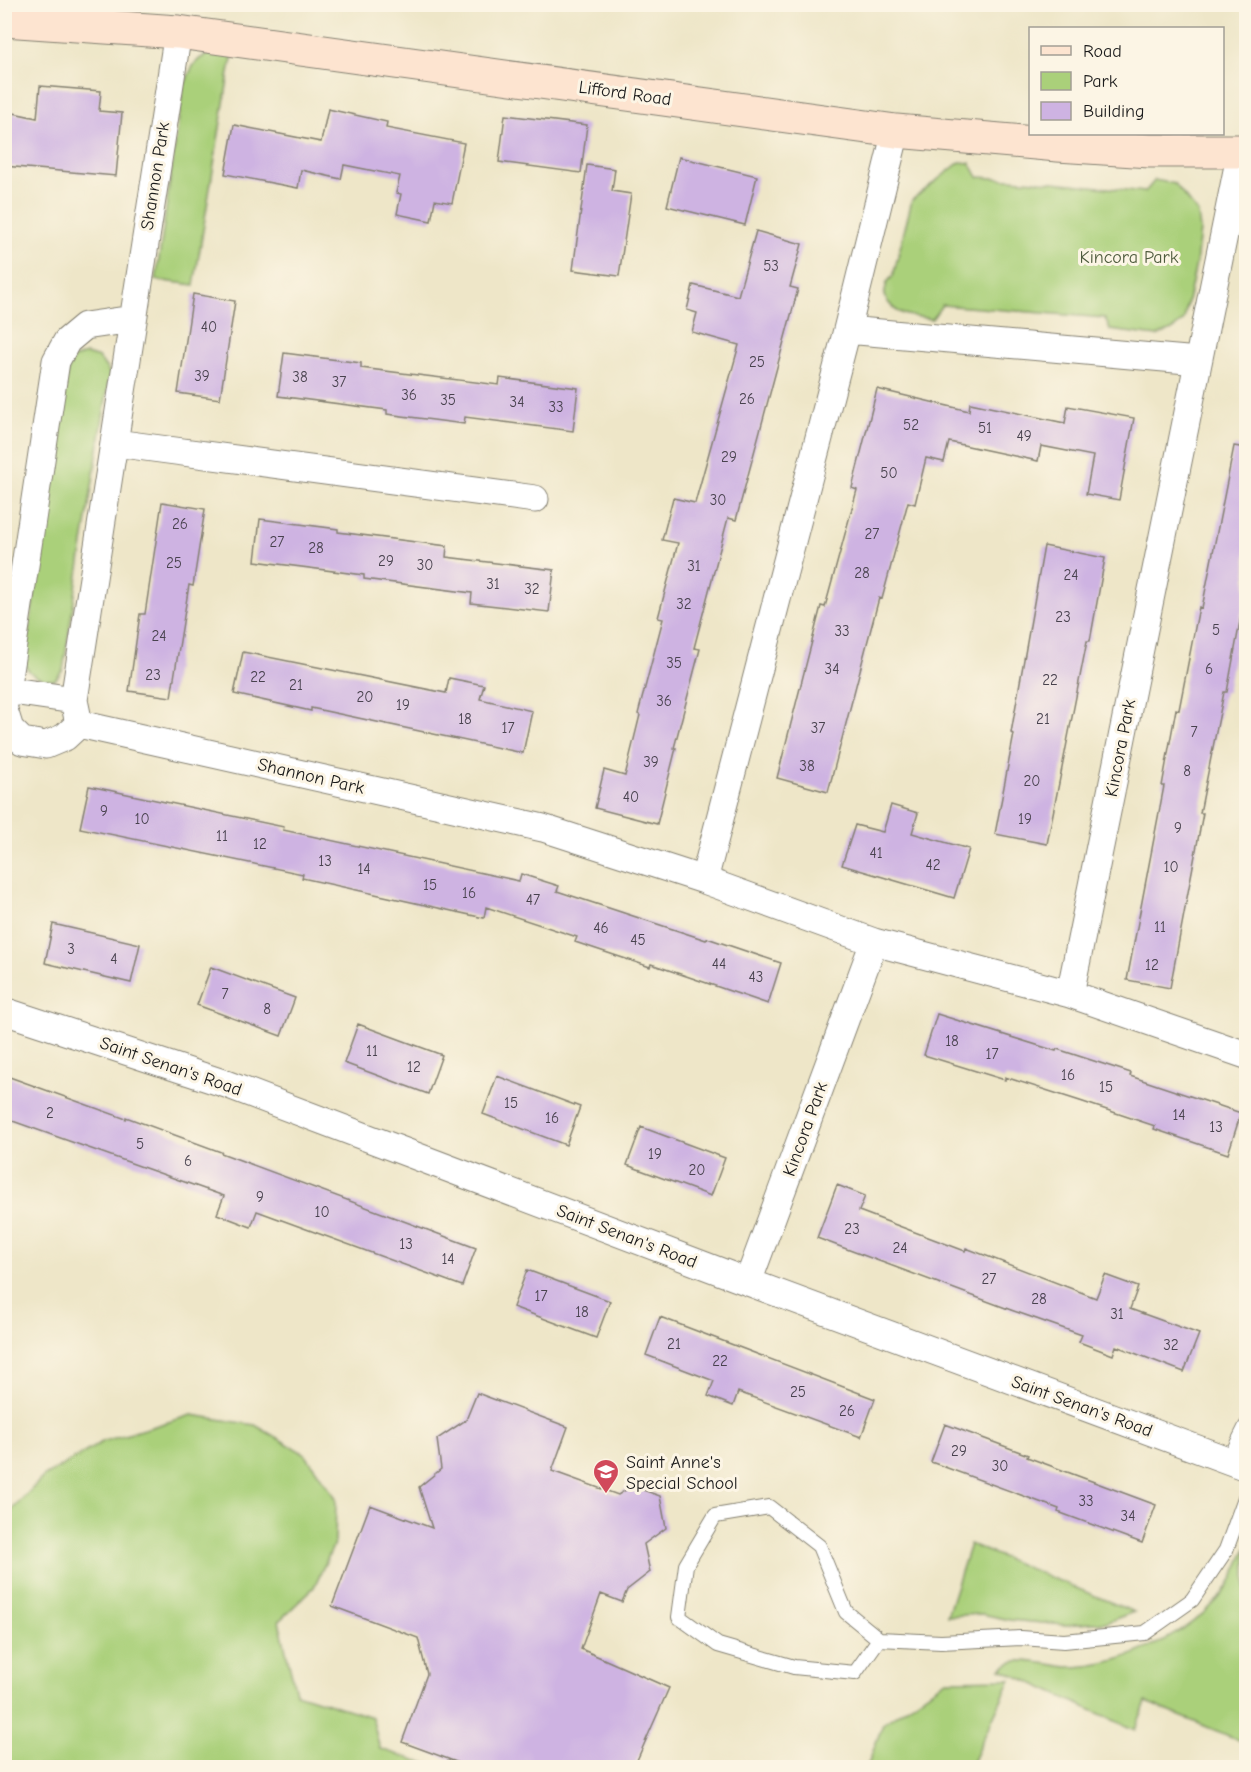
<svg xmlns="http://www.w3.org/2000/svg" width="1251" height="1772" viewBox="0 0 1251 1772" font-family="'Comic Neue',sans-serif">
<style>
.green{fill:#aad07a;stroke:#63764b;stroke-width:1.5}
.building{fill:#ceb3e2}
.lines{fill:none;stroke-linecap:round;stroke-linejoin:round}
.lane-casing{stroke:#858172;stroke-width:16}
.street-casing{stroke:#858172;stroke-width:29}
.secondary-casing{stroke:#858172;stroke-width:35}
.lane{stroke:#fff;stroke-width:14}
.street{stroke:#fff;stroke-width:27}
.secondary{stroke:#fde4d0;stroke-width:33}
.labels{text-anchor:middle;stroke-width:6;stroke-linejoin:round;paint-order:stroke}
.number-label{font-size:15px;fill:#48424e}
.street-label{font-size:18px;fill:#1c1c1c;stroke:#fcf5e5}
.park-label{font-size:18px;fill:#4e5b3d;stroke:#fcf5e5}
.poi-label{font-size:18px;fill:#1c1c1c;stroke:#fcf5e5;text-anchor:start}
</style>
<rect width="100%" height="100%" fill="#fcf5e5"/>
<filter id="ink" filterUnits="userSpaceOnUse"><feTurbulence type="fractalNoise" baseFrequency=".0167" numOctaves="2"/><feDisplacementMap in="SourceGraphic" scale="12" xChannelSelector="R" yChannelSelector="G"/><feConvolveMatrix kernelMatrix="1 2 1 2 8 2 1 2 1" color-interpolation-filters="sRGB"/></filter>
<filter id="wash" filterUnits="userSpaceOnUse"><feTurbulence type="fractalNoise" baseFrequency=".008" numOctaves="4" result="noise"/><feDisplacementMap in="SourceGraphic" scale="24" xChannelSelector="R" yChannelSelector="G"/><feGaussianBlur stdDeviation="1.35" result="paint"/><feColorMatrix in="noise" values="0 0 0 0 0 0 0 0 0 0 0 0 0 0 0 0 0 1.4 0 .05"/><feComposite in="paint" operator="in"/></filter>
<g filter="url(#wash)">
<rect width="100%" height="100%" fill="#eee6c8"/>
<path class="green" d="M219,52L233,55L230,67L194,285L156,280L183,89C191,68 194,55 219,52Z
M960,162L970,163L978,177L1053,182L1145,192L1155,180L1175,184L1198,213L1200,230L1196,264L1184,320L1172,330L1157,336L1110,330L1105,318L942,305L932,319C909,315 897,318 884,296L887,282L893,276L912,200Z
M86,354L99,358L110,373L63,670L55,680C41,680 31,677 24,664L68,368L74,358Z
M192,1415L255,1425L305,1454L336,1498L335,1542L314,1587L279,1621L296,1693L372,1717L380,1749L437,1767H5L4,1524L10,1512L43,1477L104,1441Z
M970,1544L1134,1612L1107,1622L1065,1625L1010,1620L982,1614L947,1616Z
M1246,1548V1743L1146,1702L1135,1730L1001,1669C1005,1667 1009,1663 1013,1662C1023,1658 1055,1666 1068,1667C1122,1667 1185,1636 1220,1597C1232,1583 1239,1565 1246,1548Z
M1011,1679L970,1767H867L883,1724L946,1680Z"/>
<g id="blocks">
<path class="building" d="M40,86L101,91L99,111L122,113L116,176L4,166V111L37,118Z
M328,109L387,122L386,128L464,143L452,203L435,200L431,221L397,214L401,194L396,193L400,176L344,165L341,179L301,170L298,188L225,174L234,125L321,142Z
M505,115L587,125L581,173L499,162Z
M679,157L757,176L745,225L667,206Z
M587,165L615,169L612,191L631,194L619,276L573,270Z
M756,231L802,244L790,287L798,289L736,520L728,518L694,648L700,649L674,748H676L657,824L595,808L604,770L625,776L640,715L638,714L663,619L658,618L678,543L662,540L673,498L695,503L739,345L692,332L697,313L687,310L693,285L738,296Z
M193,294L235,301L220,399L178,393Z
M284,353L361,363V368L499,385L500,378L578,388L573,431L465,417L464,424L387,414V410L278,396Z
M877,389L969,411L970,403L1065,423L1068,406L1134,418L1119,500L1086,494L1093,456L1041,446L1038,461L949,442L944,462L926,458L915,504L908,502L882,599L879,598L828,792L777,778L821,606L825,607L857,490L852,488Z
M1234,446L1246,448V589L1227,692H1224L1200,813H1203L1170,988L1127,980L1164,786H1162L1176,709L1179,710L1199,607L1202,608Z
M162,502L205,509L193,586L189,585L171,697L129,691L140,614H145Z
M260,519L338,529V532L447,546L446,557L554,570L549,612L471,603L472,593L364,579V575L255,561Z
M1044,546L1105,558L1090,641H1087L1047,844L995,834L1014,734L1011,733Z
M243,652L446,693L449,678L484,685L480,699L532,711L523,753L311,708V711L234,694Z
M89,786L284,827L283,830L519,881L521,874L559,886L557,891L706,940L707,938L781,963L768,1004L651,964L650,967L575,942L577,937L486,907L484,918L302,878L303,874L80,828Z
M891,805L918,813L912,833L969,849L954,898L842,865L855,825L883,832Z
M53,924L140,944L131,983L45,963Z
M211,967L295,998L281,1036L197,1005Z
M937,1014L1056,1051L1057,1049L1131,1073L1130,1076L1241,1113L1228,1154L1154,1129L1155,1126L1080,1101L1005,1077V1080L924,1055Z
M358,1024L442,1055L428,1094L344,1063Z
M4,1075L126,1119V1117L221,1152V1153L476,1248L462,1286L257,1211L251,1227L217,1214L224,1196L4,1118Z
M497,1076L580,1107L566,1145L483,1114Z
M641,1127L725,1158L711,1196L627,1165Z
M837,1185L865,1196L859,1211L965,1251L966,1248L1096,1298L1105,1275L1138,1287L1130,1309L1199,1334L1184,1372L1116,1346L1113,1355L1079,1342L1082,1335L1011,1310L817,1238Z
M527,1270L610,1301L596,1338L513,1307Z
M660,1317L875,1399L861,1437L738,1392L733,1406L708,1396L714,1381L646,1355Z
M477,1393L568,1427L552,1471L618,1495L632,1486L660,1496L666,1528L644,1544L650,1572L627,1590L622,1602L601,1594L581,1649L669,1688L634,1767H470L402,1742L427,1674L418,1638L332,1606L370,1505L432,1528L419,1487L441,1469L437,1439L466,1420Z
M945,1424L1028,1455L1027,1457L1156,1505L1142,1543L1058,1512L1059,1509L931,1462Z"/>
</g>
</g>
<g filter="url(#ink)">
<use href="#blocks" fill-opacity="0" stroke="#858172" stroke-width="1.5"/>
<g class="lines">
<defs>
<path id="lane" d="M1229,1460L1246,1426
M879,1639L855,1673L794,1667L718,1645L679,1617L686,1565L715,1516L769,1507L819,1546L846,1612L879,1639L941,1642L1021,1638L1064,1641L1145,1633L1192,1600L1226,1550L1246,1495"/>
<path id="street" d="M1241,151L1070,994L1246,1055
M847,330L1198,361
M115,443L535,499
M5,690L74,700
M4,704L56,361L67,341L85,326L133,319
M4,710L10,729L22,741L46,745L65,737L79,724L543,828L704,880L874,942L1070,994
M79,724L74,700L178,32
M704,880L847,330L896,131
M4,1011L226,1084L748,1282L1246,1467
M748,1282L874,942"/>
<path id="secondary" d="M4,20L178,32L896,131L1058,145L1150,151H1246"/>
</defs>
<use href="#lane" class="lane-casing"/>
<use href="#street" class="street-casing"/>
<use href="#secondary" class="secondary-casing"/>
<use href="#lane" class="lane"/>
<use href="#street" class="street"/>
<use href="#secondary" class="secondary"/>
</g>
</g>
<defs>
<symbol id="school-pin" viewBox="-11 -11 22 30"><path d="M0 17L-7.5 6A9.5 9.5 0 1 1 7.5 6Z" fill="#d1495b" stroke="#fcf5e5"/><path d="M0-5L7-2L0 1L-7-2ZM-4 1L0 2.5L4 1V4Q0 6-4 4Z" fill="#fff"/></symbol>
</defs>
<g fill-rule="evenodd">
<use href="#school-pin" x="591" y="1457" width="30" height="40"/>
</g>
<g class="labels">
<g class="number-label">
<text x="771" y="271">53</text>
<text x="209" y="332">40</text>
<text x="757" y="367">25</text>
<text x="202" y="381">39</text>
<text x="300" y="382">38</text>
<text x="339" y="387">37</text>
<text x="409" y="400">36</text>
<text x="747" y="404">26</text>
<text x="448" y="405">35</text>
<text x="517" y="407">34</text>
<text x="556" y="412">33</text>
<text x="911" y="430">52</text>
<text x="985" y="433">51</text>
<text x="1024" y="441">49</text>
<text x="729" y="462">29</text>
<text x="889" y="478">50</text>
<text x="718" y="505">30</text>
<text x="180" y="529">26</text>
<text x="872" y="539">27</text>
<text x="277" y="547">27</text>
<text x="316" y="553">28</text>
<text x="386" y="566">29</text>
<text x="174" y="568">25</text>
<text x="425" y="570">30</text>
<text x="694" y="571">31</text>
<text x="862" y="578">28</text>
<text x="1071" y="580">24</text>
<text x="493" y="589">31</text>
<text x="532" y="594">32</text>
<text x="684" y="609">32</text>
<text x="1063" y="622">23</text>
<text x="1216" y="635">5</text>
<text x="842" y="636">33</text>
<text x="159" y="641">24</text>
<text x="674" y="668">35</text>
<text x="832" y="674">34</text>
<text x="1209" y="674">6</text>
<text x="153" y="680">23</text>
<text x="258" y="682">22</text>
<text x="1050" y="685">22</text>
<text x="296" y="690">21</text>
<text x="365" y="702">20</text>
<text x="664" y="706">36</text>
<text x="403" y="710">19</text>
<text x="465" y="724">18</text>
<text x="1043" y="724">21</text>
<text x="508" y="733">17</text>
<text x="818" y="733">37</text>
<text x="1194" y="737">7</text>
<text x="651" y="767">39</text>
<text x="807" y="771">38</text>
<text x="1187" y="776">8</text>
<text x="1032" y="786">20</text>
<text x="631" y="802">40</text>
<text x="104" y="816">9</text>
<text x="142" y="824">10</text>
<text x="1025" y="824">19</text>
<text x="1178" y="833">9</text>
<text x="222" y="841">11</text>
<text x="260" y="849">12</text>
<text x="876" y="858">41</text>
<text x="325" y="866">13</text>
<text x="933" y="870">42</text>
<text x="1171" y="872">10</text>
<text x="364" y="874">14</text>
<text x="430" y="890">15</text>
<text x="469" y="898">16</text>
<text x="533" y="905">47</text>
<text x="1160" y="932">11</text>
<text x="601" y="933">46</text>
<text x="638" y="945">45</text>
<text x="71" y="954">3</text>
<text x="114" y="964">4</text>
<text x="719" y="969">44</text>
<text x="1152" y="970">12</text>
<text x="756" y="982">43</text>
<text x="225" y="999">7</text>
<text x="267" y="1014">8</text>
<text x="952" y="1046">18</text>
<text x="372" y="1056">11</text>
<text x="992" y="1059">17</text>
<text x="414" y="1072">12</text>
<text x="1068" y="1080">16</text>
<text x="1106" y="1092">15</text>
<text x="511" y="1108">15</text>
<text x="50" y="1118">2</text>
<text x="1179" y="1120">14</text>
<text x="552" y="1123">16</text>
<text x="1216" y="1132">13</text>
<text x="140" y="1149">5</text>
<text x="655" y="1159">19</text>
<text x="188" y="1166">6</text>
<text x="697" y="1175">20</text>
<text x="260" y="1202">9</text>
<text x="322" y="1217">10</text>
<text x="852" y="1234">23</text>
<text x="406" y="1249">13</text>
<text x="900" y="1253">24</text>
<text x="448" y="1264">14</text>
<text x="989" y="1284">27</text>
<text x="541" y="1301">17</text>
<text x="1039" y="1304">28</text>
<text x="582" y="1317">18</text>
<text x="1117" y="1319">31</text>
<text x="674" y="1349">21</text>
<text x="1171" y="1350">32</text>
<text x="720" y="1366">22</text>
<text x="798" y="1397">25</text>
<text x="847" y="1416">26</text>
<text x="959" y="1456">29</text>
<text x="1000" y="1471">30</text>
<text x="1086" y="1506">33</text>
<text x="1128" y="1521">34</text>
</g>
<g class="street-label">
<text transform="translate(625 93) rotate(8)" y="6">Lifford Road</text>
<text transform="translate(155 176) rotate(-81)" y="6">Shannon Park</text>
<text transform="translate(1120 748) rotate(-79)" y="6">Kincora Park</text>
<text transform="translate(311 776) rotate(13)" y="6">Shannon Park</text>
<text transform="translate(171 1066) rotate(19)" y="6">Saint Senan's Road</text>
<text transform="translate(805 1129) rotate(-70)" y="6">Kincora Park</text>
<text transform="translate(627 1236) rotate(21)" y="6">Saint Senan's Road</text>
<text transform="translate(1082 1406) rotate(20)" y="6">Saint Senan's Road</text>
</g>
<g class="park-label">
<text x="1129" y="263">Kincora Park</text>
</g>
<g class="poi-label">
<text x="626" y="1468">Saint Anne's<tspan x="626" dy="21">Special School</tspan></text>
</g>
</g>
<rect width="1251" height="1772" fill="none" stroke="#fcf5e5" stroke-width="24"/>
<rect x="1029" y="27" width="195" height="108" fill="#fcf5e5" stroke="#a29e95" stroke-width="1.5"/>
<rect x="1041" y="46" width="30" height="9" fill="#fde4d0" stroke="#a29e95" stroke-width="1.5"/>
<text x="1083" y="57" font-size="18" fill="#1c1c1c">Road</text>
<rect x="1041" y="72" width="30" height="18" fill="#aad07a" stroke="#a29e95" stroke-width="1.5"/>
<text x="1083" y="87" font-size="18" fill="#1c1c1c">Park</text>
<rect x="1041" y="102" width="30" height="18" fill="#ceb3e2" stroke="#a29e95" stroke-width="1.5"/>
<text x="1083" y="117" font-size="18" fill="#1c1c1c">Building</text>
</svg>
